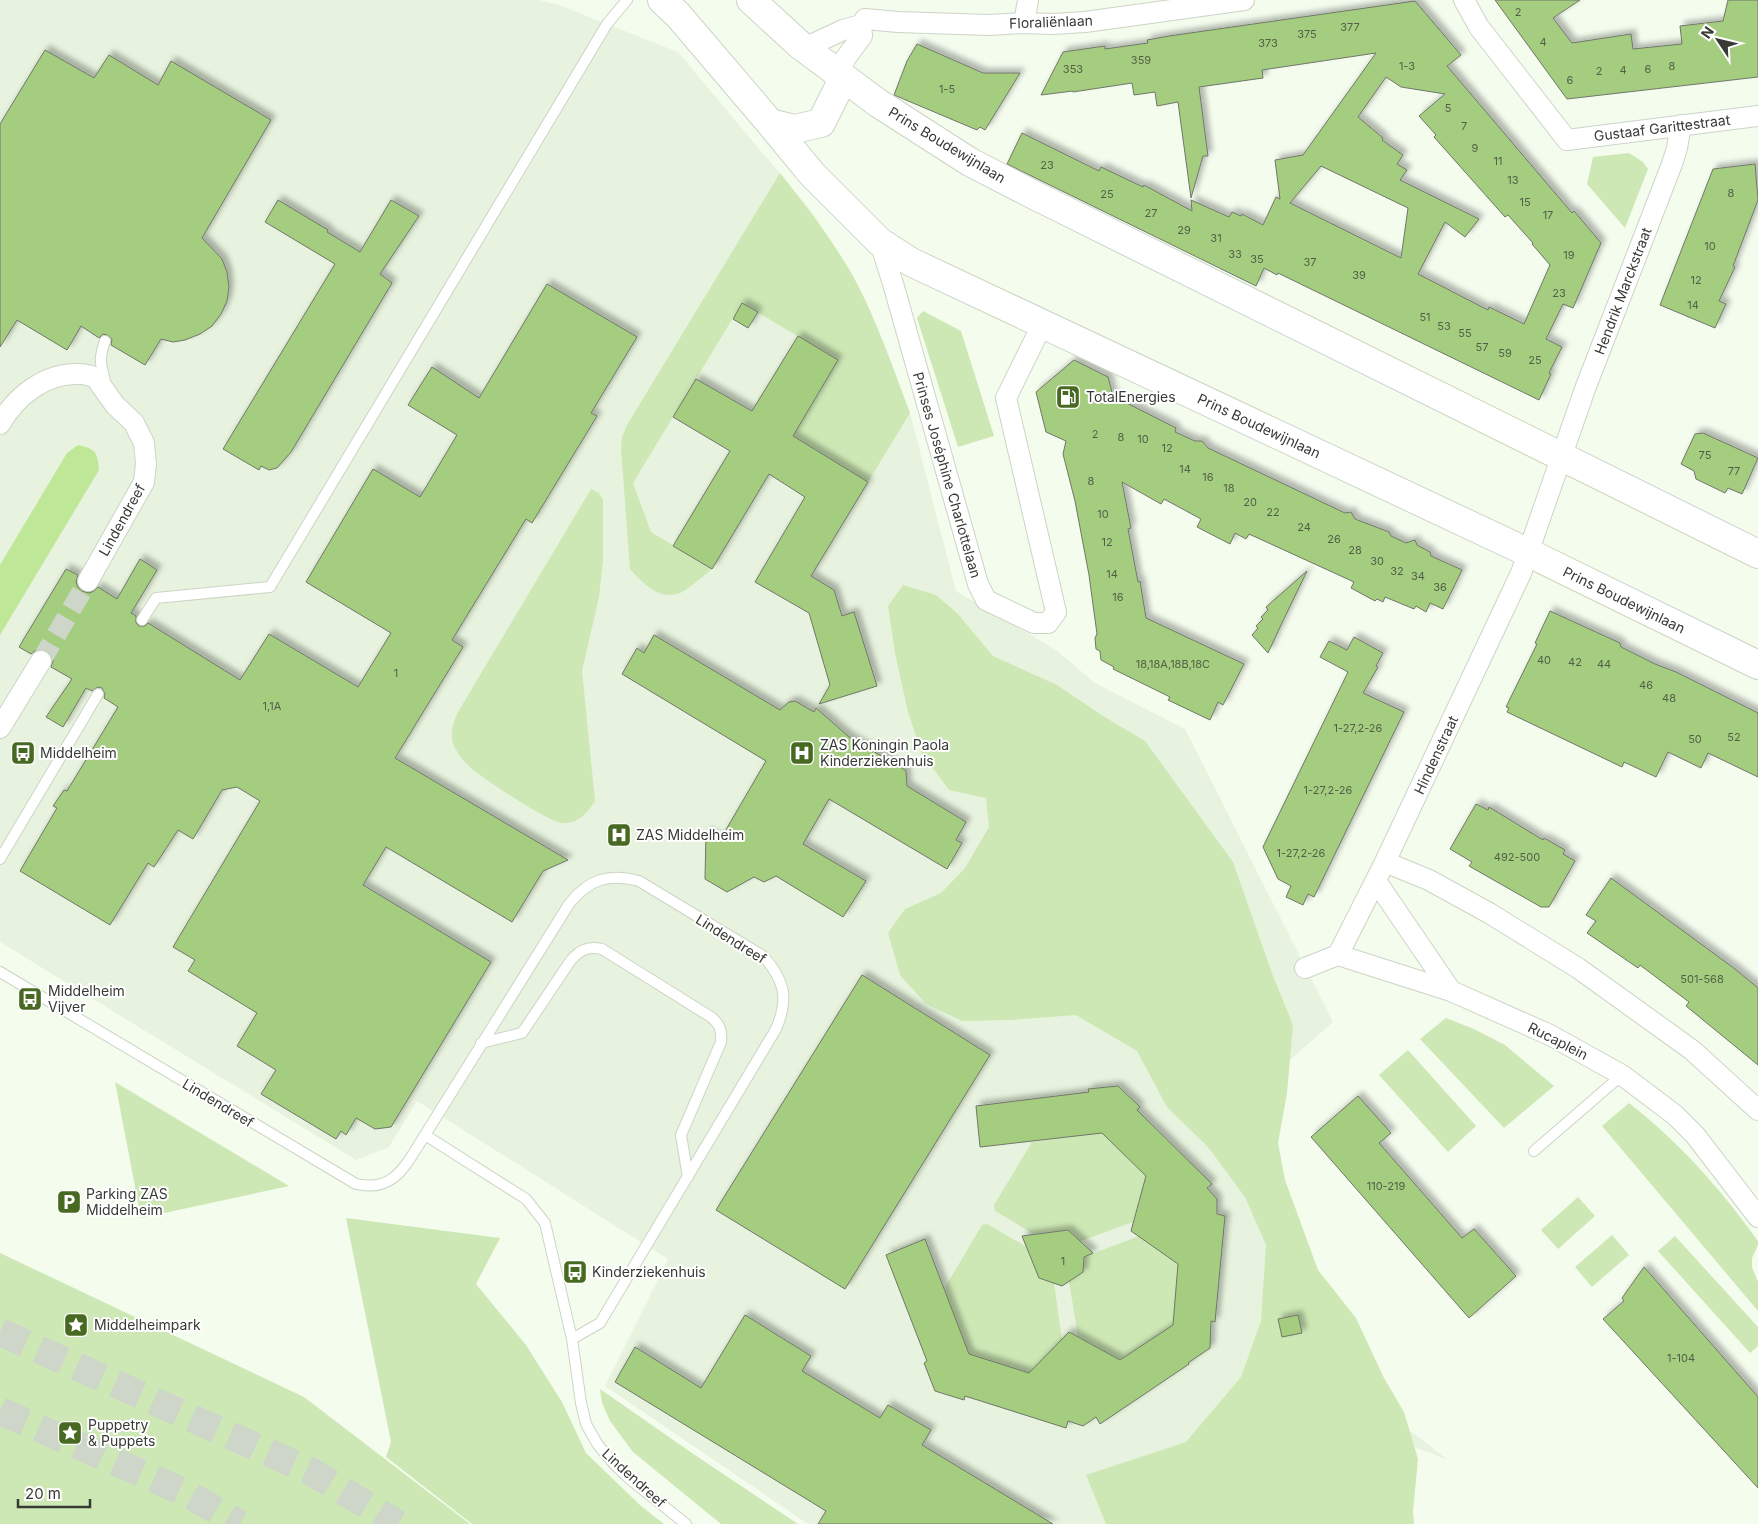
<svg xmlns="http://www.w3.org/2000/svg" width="1758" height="1524" viewBox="0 0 1758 1524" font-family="Inter,sans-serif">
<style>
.built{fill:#e7f3de}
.green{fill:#cde8b5}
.water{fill:#bee798}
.building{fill:#a5cd7f;stroke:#70776a;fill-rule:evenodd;filter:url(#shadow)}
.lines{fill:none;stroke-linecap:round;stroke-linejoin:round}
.minor-tunnel{stroke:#ced5c9;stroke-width:20;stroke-dasharray:20 10;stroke-linecap:butt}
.motorway-tunnel{stroke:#ced5c9;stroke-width:28;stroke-dasharray:28 14;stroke-linecap:butt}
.service-casing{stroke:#ccd4c6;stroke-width:12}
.minor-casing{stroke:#ccd4c6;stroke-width:22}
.secondary-casing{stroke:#ccd4c6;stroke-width:30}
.service{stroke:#fff;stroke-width:10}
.minor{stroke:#fff;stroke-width:20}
.secondary{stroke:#fff;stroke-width:28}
.labels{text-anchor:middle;stroke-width:4;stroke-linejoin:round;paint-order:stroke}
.number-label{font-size:11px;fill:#525f48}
.street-label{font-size:14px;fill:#373a35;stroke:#fff}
.poi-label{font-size:14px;fill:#373a35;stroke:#fff;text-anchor:start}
</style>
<defs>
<filter id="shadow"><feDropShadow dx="4.5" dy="-4.5" stdDeviation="2.5" flood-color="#0004"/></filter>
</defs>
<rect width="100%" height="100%" fill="#f4fcee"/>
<path class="built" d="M0,0H539L559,5L678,52L812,212L853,276L885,347L910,413L956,591L1056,650L1095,683L1185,729L1333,1022L1255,1091L1297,1262L1389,1414L1448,1460L1285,1396L1165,1524H808L605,1386L668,1259L417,1101L389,1147L356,1160L0,942Z"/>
<path class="green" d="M1629,153L1643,162L1648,169L1625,228L1587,184L1593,157Z
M780,173C806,206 832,239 853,276C876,318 893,368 910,413L868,482L793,436L838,360L742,303L633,483L651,532L712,569C704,575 688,590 680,593C659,601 643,583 630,569L621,449L622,437L627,425Z
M923,311L961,331L994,436L958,447L917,318Z
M591,489L599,493L603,500V559L599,597L582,671L595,801C587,813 579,824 562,823C548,822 482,778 470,767C463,761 458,754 454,746C449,734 453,723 458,712Z
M903,585L936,595L957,613L993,656L1057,685L1103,716L1145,741L1233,862L1273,976L1293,1025L1287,1093L1278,1143L1285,1180L1318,1270L1356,1318L1384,1378L1404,1412L1418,1459L1413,1511L1414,1524H1106L1086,1475L1186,1442L1241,1377L1261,1321L1266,1245L1245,1197L1208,1147L1167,1107L1137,1051L1076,1015L1010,1020L962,1021L926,1004L900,975L888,933L905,909L941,893L965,868L989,827L986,798L949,790L921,752L908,712L895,653L888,606Z
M1446,1018L1474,1029L1505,1045L1554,1086L1504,1128L1420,1039Z
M1408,1050L1476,1126L1448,1152L1379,1075Z
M115,1082L289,1186L141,1218Z
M1629,1103C1681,1144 1719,1187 1758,1241V1245L1752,1258V1267L1758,1282V1311L1602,1126Z
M1103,1132L1108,1137V1139L1146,1176L1133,1222L1081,1241L1068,1230L1042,1233L1039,1237L995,1211L994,1205L1032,1142L1094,1134Z
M1578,1197L1595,1216L1558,1249L1541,1230Z
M346,1218L500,1238L476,1284L526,1345L562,1402L586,1453L641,1506L664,1524H472L386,1457L391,1442Z
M987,1224L1032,1250L1029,1254L1039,1278L1054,1283L1062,1339L1029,1373L968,1356L965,1347L966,1346L944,1289L982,1225Z
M1612,1235L1629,1255L1592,1287L1575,1267Z
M1139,1236L1178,1264L1174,1327L1167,1331L1166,1329L1120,1360L1078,1337L1069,1281L1083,1272L1084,1257Z
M1675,1236L1758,1327V1346L1750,1353L1658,1251Z
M0,1253L304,1397L470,1524H0Z
M600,1389L692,1453L798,1524H721L633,1452L610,1421L602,1403Z"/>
<path class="water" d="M78,445C96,449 97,452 99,470L0,635V565L67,453Z"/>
<path class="building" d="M1495,0H1580L1553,18L1572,43L1631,34L1633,49L1682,44L1680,26L1723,21L1728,0H1758V77L1567,99Z
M1415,1L1461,55L1447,66L1572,213L1574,211L1601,243L1573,308L1563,304L1546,339L1562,347L1549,373L1551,374L1539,400L1278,273L1277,275L1264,268L1256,286L1007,164L1022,133L1099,171L1101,167L1143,187L1144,185L1192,211L1191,200L1229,217L1232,212L1241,216L1242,214L1263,225L1276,197L1280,199L1275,160L1303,155L1376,53L1262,70L1263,78L1199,87L1208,156H1203L1191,198L1178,102L1157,106L1155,92L1134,95L1132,83L1073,92V91L1041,95L1063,52L1105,46V49L1148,43L1147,40L1169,36ZM1386,77L1401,87L1445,94L1419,116L1436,135L1434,137L1505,217L1508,215L1533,243L1532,244L1550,265L1524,324L1489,307L1488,310L1418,274L1445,222L1465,237L1479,219L1400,180L1407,170L1397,164L1403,155L1382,140L1383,138L1358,117ZM1321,166L1408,208L1401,258L1290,203Z
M917,44L983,73H1020L985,130L980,127L977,130L894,95L907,61Z
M45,50L94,78L109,55L158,85L171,61L271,120L202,238L222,259L227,272L229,287L227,301L221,314L212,326L200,334L185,340L173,342L161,339L145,365L111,345L112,339L107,335L103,334L99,338L81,326L67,350L17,320L0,347V124Z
M1755,164L1758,200L1733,266L1735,267L1719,301L1726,304L1715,328L1660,305L1713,169Z
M278,200L328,230L327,232L360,252L391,200L419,216L380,274L392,283L291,452L277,468L269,470L261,466L259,470L223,449L335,264L265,222Z
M547,284L637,337L591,413L597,416L532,523L526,519L452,640L463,647L395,758L568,860L543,871L512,922L386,847L363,885L491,962L391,1127L375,1129L356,1118L346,1135L341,1131L336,1139L261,1094L276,1070L237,1046L257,1013L188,971L195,960L173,947L260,801L237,787L222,790L193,839L178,830L154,867L148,863L110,925L20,871L57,808L53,806L64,790L67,791L118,707L104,698L105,694L102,688L98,687L92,691L86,688L63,727L46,717L72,679L51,667L53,661L52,656L47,651L42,649L36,650L31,654L19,647L66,569L78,575L76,582L78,587L82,591L89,593L94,591L98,587L117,599L140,559L157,570L131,613L136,616V623L139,626H145L148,623L240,680L269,634L358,687L391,633L306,582L373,469L420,497L457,435L408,405L432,367L479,398Z
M742,303L758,312L748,328L733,319Z
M798,336L838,360L793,436L868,482L811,576L834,590L842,616L854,612L877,686L819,704L830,685L809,613L755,582L805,497L769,474L712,569L673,546L730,451L673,417L696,379L752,411Z
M1074,360L1108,377L1113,396L1176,428L1175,432L1195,441H1202L1208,448L1345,513L1351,512L1355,519L1389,532L1391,536L1406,543L1415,540L1417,545L1430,552L1431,556L1462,570L1443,609L1430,603L1426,612L1416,606L1414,609L1385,597L1383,602L1377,599L1375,601L1351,588L1354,582L1249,534L1246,539L1235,533L1230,544L1197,527L1201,519L1164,499L1161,504L1122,482L1131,528L1128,529L1132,550L1138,582L1140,581L1146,618L1244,664L1223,705L1218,702L1210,720L1168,700L1170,697L1113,669L1114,667L1101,660L1100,651L1096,649L1095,638L1097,634L1089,575L1075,501L1063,454L1066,441L1046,432L1036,392Z
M1703,433L1758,458L1742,494L1728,488L1725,493L1696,479L1694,471L1681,464L1695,434Z
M1307,571L1281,625L1268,653L1252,635L1258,628L1256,626L1263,619L1261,617L1268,610L1266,607Z
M1550,611L1620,643L1621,647L1655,664L1676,672L1758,713V777L1708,753L1701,768L1668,752L1656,777L1624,762L1622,767L1507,712L1509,708L1506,707L1537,644L1535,643Z
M654,635L780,710L789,702L795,701L814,712L816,708L849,737L902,768L906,771L907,786L966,822L956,840L962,843L947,869L829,799L803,844L866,881L843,917L776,876L764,882L754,877L727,892L705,879L706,832L720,840L766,761L622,674L637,648L644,653Z
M1354,637L1383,653L1376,666L1378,667L1363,693L1404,712L1314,897L1308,894L1303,905L1286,897L1291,886L1278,879L1263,847L1348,672L1320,657L1329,641L1347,650Z
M1476,804L1488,810L1489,807L1543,840L1544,838L1565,850L1563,854L1575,861L1549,907H1541L1469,866L1472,862L1450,849Z
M1611,878L1735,969L1758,988V1065L1686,1006L1689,1002L1640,965L1638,968L1587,933L1596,921L1586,915Z
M862,975L990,1055L845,1289L716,1210Z
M1118,1086L1140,1107L1137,1110L1212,1184L1207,1188L1217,1199V1214L1225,1216L1215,1322L1211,1321L1210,1348L1188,1363L1189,1364L1100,1424L1096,1417L1083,1426L1068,1421L1066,1428L965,1396L964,1400L935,1391L924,1363L927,1361L886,1255L925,1239L969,1354L1029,1373L1069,1332L1120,1360L1173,1325L1178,1264L1131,1231L1146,1176L1102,1133L980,1147L976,1106L1089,1092L1088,1089Z
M1358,1096L1391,1133L1379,1143L1462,1238L1474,1229L1516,1276L1469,1318L1311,1137Z
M1068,1230L1093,1253L1084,1257L1083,1272L1062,1286L1039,1278L1022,1236Z
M1644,1267L1758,1397V1488L1603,1319L1624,1301L1622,1298Z
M745,1315L811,1356L802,1371L880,1418L888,1405L931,1430L922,1445L1053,1524H818L826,1511L615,1382L635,1347L701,1388Z
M1298,1315L1302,1333L1282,1337L1278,1319Z"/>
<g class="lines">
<path class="minor-tunnel" d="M41,661L88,581"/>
<path class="motorway-tunnel" d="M0,1332L312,1472L398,1524
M0,1411L186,1493L240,1524"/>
<defs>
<path id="service" d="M105,341C98,362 101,362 105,382
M142,620L156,598L270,587L607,24L627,0
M0,859L98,694
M0,972L356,1184C395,1193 406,1164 425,1135L526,1199L545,1223L572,1339L581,1403L586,1424L598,1445L615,1465L631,1480L686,1524
M481,1043L522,1033L571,960C580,950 588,946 602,949L711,1017C720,1024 722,1031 721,1042L681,1135L688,1177
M425,1135L569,904C589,879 608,873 639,881L763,956C785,980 789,999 776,1029L600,1323L572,1339
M1534,1151L1622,1075"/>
<path id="minor" d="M1464,0L1479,27L1567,140L1758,116
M1024,23L1028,0
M800,45L813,44L843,30L861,25L865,19L898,22L989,25L1024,23L1053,24L1085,22L1244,0
M840,75L845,59L862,36L861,25
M880,242L894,287L978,584L986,600L1034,623H1048L1056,612L1006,398L1042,325
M0,424C16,396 46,372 80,374C85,374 90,376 95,377L115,405L134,423L144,443L146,464L144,482L88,581
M0,728L41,661
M1385,862L1429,880L1489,913L1578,968L1692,1050L1758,1110
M1376,881L1451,991
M1338,955L1385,862L1521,573L1585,389L1672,164L1677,148L1681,125
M1305,968L1338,955L1451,991L1550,1035L1622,1075L1675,1115L1695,1135L1758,1217"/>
<path id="secondary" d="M662,0L678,15L770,123L812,174L880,242L911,262L1527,552L1758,665
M751,0L800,45L878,103L970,162L1032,194L1758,554
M770,123L795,129L821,123L839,87L840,75"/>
</defs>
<use href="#service" class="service-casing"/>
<use href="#minor" class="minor-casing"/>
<use href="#secondary" class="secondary-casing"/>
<use href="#service" class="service"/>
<use href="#minor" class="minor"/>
<use href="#secondary" class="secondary"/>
</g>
<defs>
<symbol id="fuel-square" viewBox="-11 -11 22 22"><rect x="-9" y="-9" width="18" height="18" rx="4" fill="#486921" stroke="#fff"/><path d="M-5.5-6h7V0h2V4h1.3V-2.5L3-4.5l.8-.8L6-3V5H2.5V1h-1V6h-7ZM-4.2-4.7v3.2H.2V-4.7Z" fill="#fff"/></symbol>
<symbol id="bus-square" viewBox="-11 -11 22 22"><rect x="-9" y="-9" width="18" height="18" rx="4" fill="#486921" stroke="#fff"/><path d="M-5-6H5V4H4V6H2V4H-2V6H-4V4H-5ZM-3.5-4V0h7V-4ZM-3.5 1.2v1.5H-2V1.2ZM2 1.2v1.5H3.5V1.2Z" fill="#fff"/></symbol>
<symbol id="hospital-square" viewBox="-11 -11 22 22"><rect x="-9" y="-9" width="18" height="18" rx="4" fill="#486921" stroke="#fff"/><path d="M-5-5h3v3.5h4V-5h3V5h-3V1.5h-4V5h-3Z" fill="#fff"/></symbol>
<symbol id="parking-square" viewBox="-11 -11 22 22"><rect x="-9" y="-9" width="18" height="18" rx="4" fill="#486921" stroke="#fff"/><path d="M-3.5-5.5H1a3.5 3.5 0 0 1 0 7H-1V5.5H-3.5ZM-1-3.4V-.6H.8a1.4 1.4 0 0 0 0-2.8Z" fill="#fff"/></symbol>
<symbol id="sight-square" viewBox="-11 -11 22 22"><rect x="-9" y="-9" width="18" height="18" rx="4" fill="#486921" stroke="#fff"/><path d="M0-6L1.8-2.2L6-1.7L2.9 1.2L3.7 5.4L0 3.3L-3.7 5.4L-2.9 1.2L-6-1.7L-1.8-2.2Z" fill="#fff"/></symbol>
</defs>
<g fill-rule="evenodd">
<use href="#fuel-square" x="1054" y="383" width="28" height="28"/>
<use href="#bus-square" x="9" y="739" width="28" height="28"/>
<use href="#hospital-square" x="788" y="739" width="28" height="28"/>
<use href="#hospital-square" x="605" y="821" width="28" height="28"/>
<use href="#bus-square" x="16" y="985" width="28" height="28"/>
<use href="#parking-square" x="55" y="1188" width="28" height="28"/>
<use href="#bus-square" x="561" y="1258" width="28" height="28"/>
<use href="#sight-square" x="62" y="1311" width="28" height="28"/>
<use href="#sight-square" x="56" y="1419" width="28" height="28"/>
</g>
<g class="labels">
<g class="number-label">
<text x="1518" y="16">2</text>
<text x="1350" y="31">377</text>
<text x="1307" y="38">375</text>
<text x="1543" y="46">4</text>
<text x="1268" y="47">373</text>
<text x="1141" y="64">359</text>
<text x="1407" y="70">1-3</text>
<text x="1672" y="70">8</text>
<text x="1073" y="73">353</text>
<text x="1648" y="73">6</text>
<text x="1623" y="74">4</text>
<text x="1599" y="75">2</text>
<text x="1570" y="84">6</text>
<text x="947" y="93">1-5</text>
<text x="1448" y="112">5</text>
<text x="1464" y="130">7</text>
<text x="1475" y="152">9</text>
<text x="1498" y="165">11</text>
<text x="1047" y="169">23</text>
<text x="1513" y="184">13</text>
<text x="1731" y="197">8</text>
<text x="1107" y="198">25</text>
<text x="1525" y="206">15</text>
<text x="1151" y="217">27</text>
<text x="1548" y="219">17</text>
<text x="1184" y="234">29</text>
<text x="1216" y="242">31</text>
<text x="1710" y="250">10</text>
<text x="1235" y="258">33</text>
<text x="1569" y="259">19</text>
<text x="1257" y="263">35</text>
<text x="1310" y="266">37</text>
<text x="1359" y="279">39</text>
<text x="1696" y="284">12</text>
<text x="1559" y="297">23</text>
<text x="1693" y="309">14</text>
<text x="1425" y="321">51</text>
<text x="1444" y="330">53</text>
<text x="1465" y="337">55</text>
<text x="1482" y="351">57</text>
<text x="1505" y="357">59</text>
<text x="1535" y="364">25</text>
<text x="1095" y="438">2</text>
<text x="1121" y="441">8</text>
<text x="1143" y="443">10</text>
<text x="1167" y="452">12</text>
<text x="1705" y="459">75</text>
<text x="1185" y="473">14</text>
<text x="1734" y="475">77</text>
<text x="1208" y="481">16</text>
<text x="1091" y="485">8</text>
<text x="1229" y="492">18</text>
<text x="1250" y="506">20</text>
<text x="1273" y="516">22</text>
<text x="1103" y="518">10</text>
<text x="1304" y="531">24</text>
<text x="1334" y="543">26</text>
<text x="1107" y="546">12</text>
<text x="1355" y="554">28</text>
<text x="1377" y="565">30</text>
<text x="1397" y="575">32</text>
<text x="1112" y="578">14</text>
<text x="1418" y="580">34</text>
<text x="1440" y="591">36</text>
<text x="1118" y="601">16</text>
<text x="1544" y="664">40</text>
<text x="1575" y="666">42</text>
<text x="1173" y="668">18,18A,18B,18C</text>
<text x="1604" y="668">44</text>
<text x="396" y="677">1</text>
<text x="1646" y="689">46</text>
<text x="1669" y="702">48</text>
<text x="272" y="710">1,1A</text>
<text x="1358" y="732">1-27,2-26</text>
<text x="1734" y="741">52</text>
<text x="1695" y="743">50</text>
<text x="1328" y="794">1-27,2-26</text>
<text x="1301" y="857">1-27,2-26</text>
<text x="1517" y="861">492-500</text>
<text x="1702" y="983">501-568</text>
<text x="1386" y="1190">110-219</text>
<text x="1063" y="1265">1</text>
<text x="1681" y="1362">1-104</text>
</g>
<g class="street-label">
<text transform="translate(1051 22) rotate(-2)" y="5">Floraliënlaan</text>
<text transform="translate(1662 128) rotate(-7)" y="5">Gustaaf Garittestraat</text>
<text transform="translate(947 145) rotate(31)" y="5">Prins Boudewijnlaan</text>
<text transform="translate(1623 291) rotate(-69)" y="5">Hendrik Marckstraat</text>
<text transform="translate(1259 426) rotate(25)" y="5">Prins Boudewijnlaan</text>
<text transform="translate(947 475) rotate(74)" y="5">Prinses Joséphine Charlottelaan</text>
<text transform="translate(122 520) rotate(-61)" y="5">Lindendreef</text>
<text transform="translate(1624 600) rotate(26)" y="5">Prins Boudewijnlaan</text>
<text transform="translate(1436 755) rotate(-65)" y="5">Hindenstraat</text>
<text transform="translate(731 939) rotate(32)" y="5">Lindendreef</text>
<text transform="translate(1558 1041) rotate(27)" y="5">Rucaplein</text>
<text transform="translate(218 1103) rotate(31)" y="5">Lindendreef</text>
<text transform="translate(634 1478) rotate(42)" y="5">Lindendreef</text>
</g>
<g class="poi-label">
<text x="1086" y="402">TotalEnergies</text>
<text x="820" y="750">ZAS Koningin Paola<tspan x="820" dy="16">Kinderziekenhuis</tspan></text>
<text x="40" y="758">Middelheim</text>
<text x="636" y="840">ZAS Middelheim</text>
<text x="48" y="996">Middelheim<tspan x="48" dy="16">Vijver</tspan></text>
<text x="86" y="1199">Parking ZAS<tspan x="86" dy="16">Middelheim</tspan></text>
<text x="592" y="1277">Kinderziekenhuis</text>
<text x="94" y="1330">Middelheimpark</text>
<text x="88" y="1430">Puppetry<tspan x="88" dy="16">&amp; Puppets</tspan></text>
</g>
</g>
<g transform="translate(1718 40) rotate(305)" stroke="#ffffff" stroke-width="4" paint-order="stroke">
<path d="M0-4L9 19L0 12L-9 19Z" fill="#373a35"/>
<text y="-8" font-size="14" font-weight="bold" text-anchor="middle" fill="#373a35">N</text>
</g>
<path d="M18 1499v8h72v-8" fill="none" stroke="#373a35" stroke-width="2.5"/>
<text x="25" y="1499" font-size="15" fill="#373a35" stroke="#ffffff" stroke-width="4" paint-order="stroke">20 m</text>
</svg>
